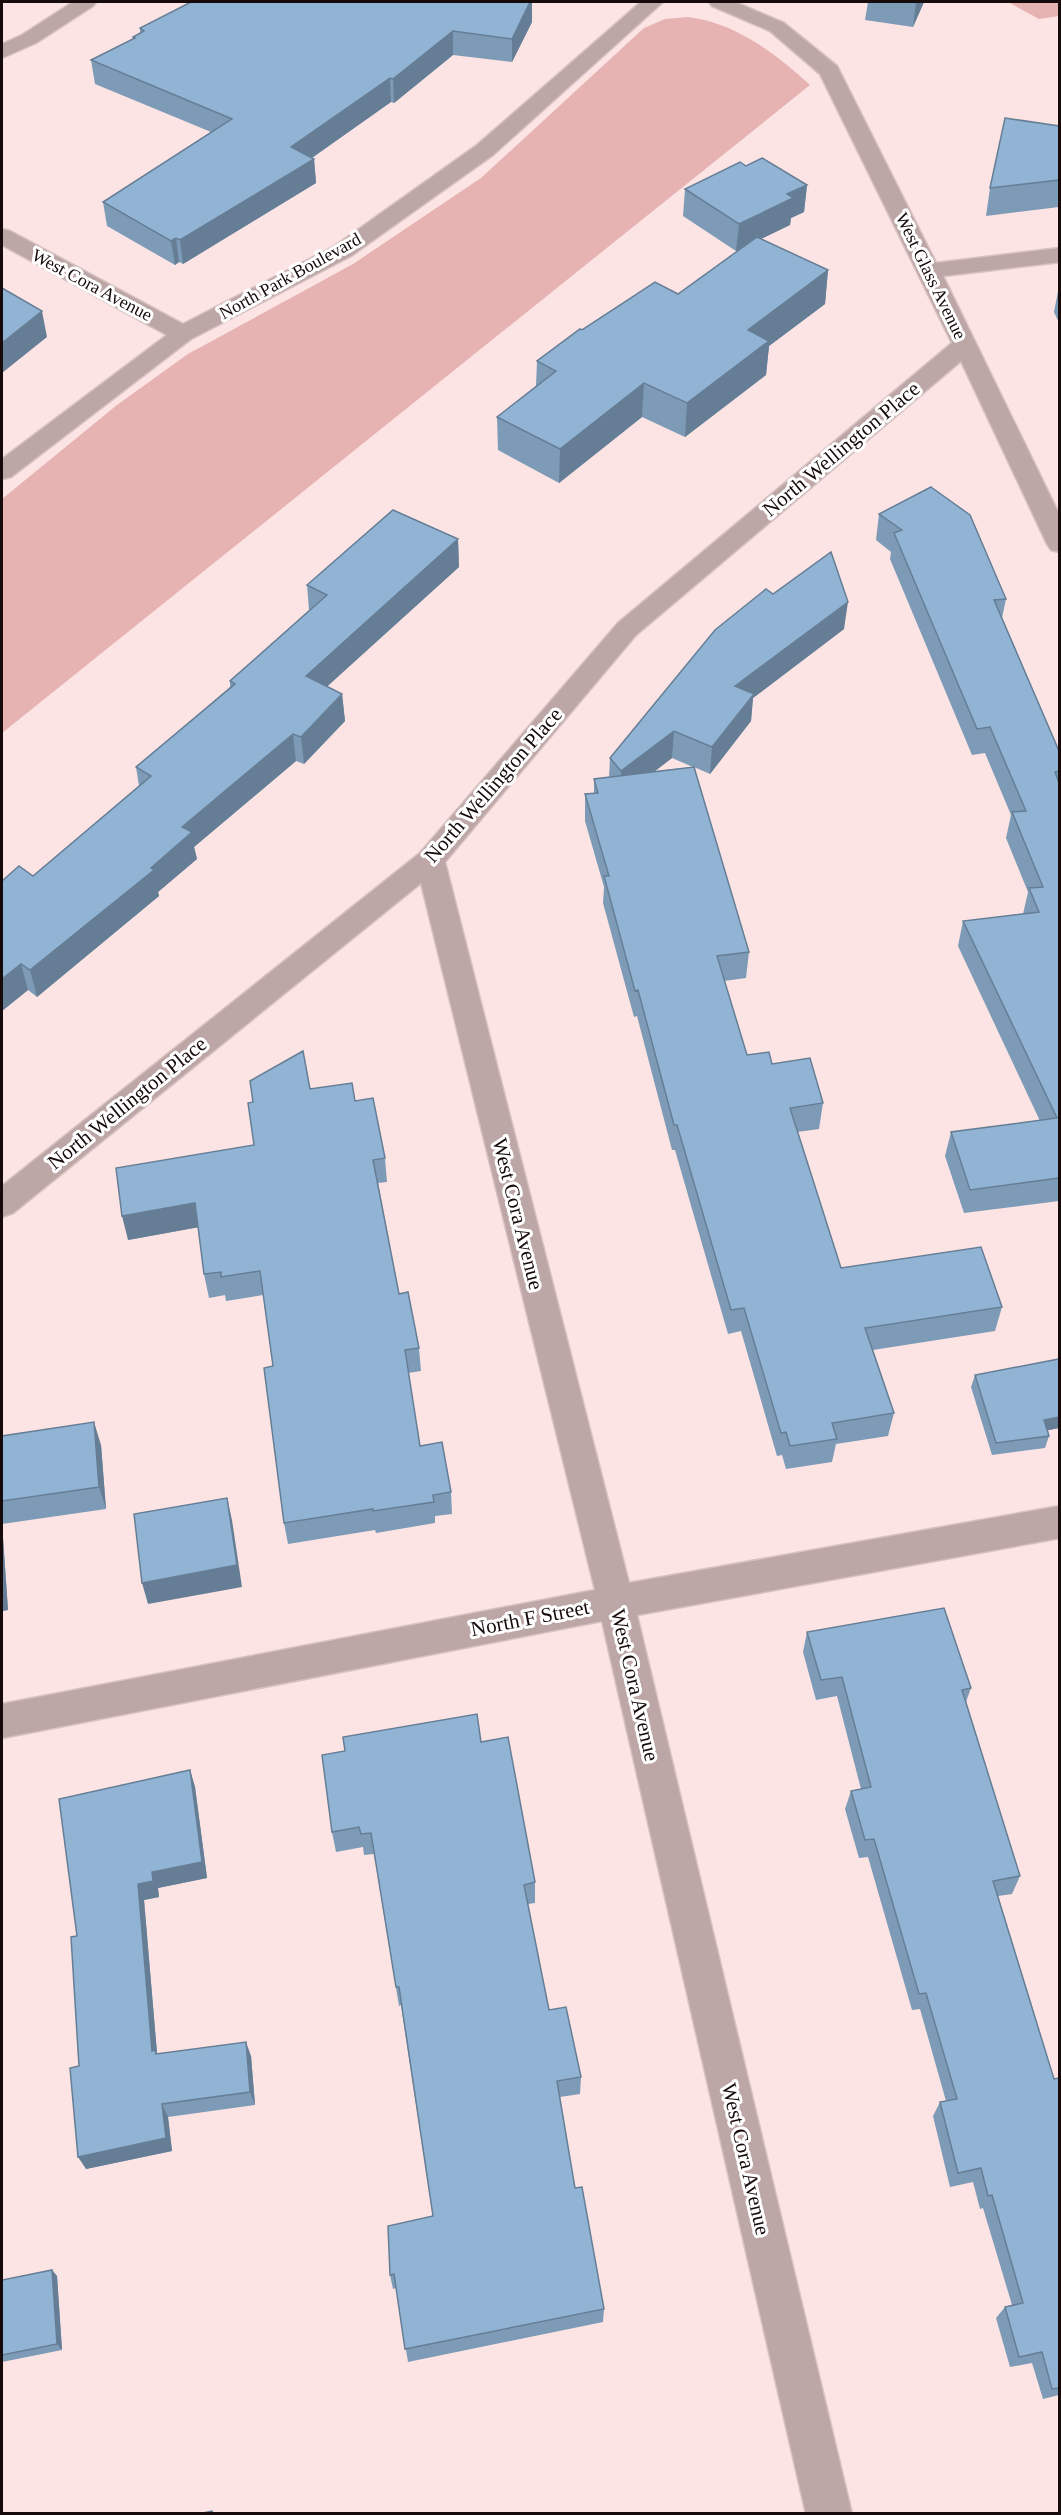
<svg xmlns="http://www.w3.org/2000/svg" width="1061" height="2515" viewBox="0 0 1061 2515" font-family="'Times New Roman',serif">
<style>
.green{fill:#e6b2b2}
.lines{fill:none;stroke-linecap:round;stroke-linejoin:round}
.minor-casing{stroke:#d7c1c1;stroke-width:3}
.minor{fill:#bda6a6;fill-rule:evenodd}
.wall{fill:#7d9bb7;fill-rule:evenodd}
.shaded-wall{fill:#667e95}
.building{fill:#91b4d5;stroke:#667e95;stroke-width:1.5}
.labels{text-anchor:middle;stroke-width:6;stroke-linejoin:round;paint-order:stroke}
.far-street-label{font-size:18px;fill:#160a0a;stroke:#fff}
.street-label{font-size:21px;fill:#160a0a;stroke:#fff}
</style>
<rect width="100%" height="100%" fill="#fce4e4"/>
<path class="green" d="M1008,2H1059V16L1039,19Z
M688,17C736,23 775,53 810,85L2,733V499L117,405L188,354L353,264L481,178L644,28L665,19Z"/>
<g class="lines">
<defs>
<path id="minor" d="M73,2H96L93,6L36,43L2,58V44L22,35Z
M641,2H663L493,155L351,256L191,339L11,477L2,479V459L167,335L2,245V229L10,231L183,324L335,246L477,145Z
M709,2H735L784,23L837,66L936,263L1060,248V262L943,276L1060,516V552L1051,550L1047,544L961,361L636,635L445,862L629,1583L1060,1506V1538L637,1615L852,2514H806L602,1621L2,1738V1704L595,1590L421,883L13,1213L2,1217V1186L420,853L618,623L952,343L820,74L770,31L712,6Z"/>
</defs>
<use href="#minor" class="minor-casing"/>
<use href="#minor" class="minor"/>
</g>
<path class="wall" d="M191,2H532V22L512,62L453,55L394,103L391,102L312,158L314,159L316,183L183,264L179,262L175,265L107,226L103,202L211,132L95,84L91,60L133,39V37L140,33V28Z
M868,2H924L913,27L865,20Z
M1059,126V207L986,216L990,188Z
M746,166L807,185L804,212L791,218L790,225L761,239L828,270L825,304L769,346L766,375L685,437L642,417L559,483L498,450L497,417L536,386L537,361L582,330L678,294L739,250L736,251L683,216L685,189Z
M1059,286V323L1054,312Z
M879,514L1006,599L1002,618L1059,751V1201L964,1213L945,1156L951,1132L1040,1121L958,946L963,921L1023,914L1028,892L1006,838L1011,815L985,753L972,755L890,559L891,552L876,540Z
M458,539L459,567L327,686L342,694L345,721L304,764L296,761L194,847L197,859L158,892L159,896L37,997L28,990L2,1011L33,876L139,786L136,767L230,687V681L309,610L307,585Z
M773,594L844,629L753,698L751,721L710,774L694,767L749,952L746,978L724,981L747,1055L772,1064L823,1103L819,1129L797,1132L841,1268L1002,1307L995,1331L873,1350L894,1413L888,1436L836,1444L832,1462L786,1469L782,1455L777,1456L741,1331L728,1334L675,1150H672L637,1016L634,1017L603,903L604,887L585,821V794L594,793V779L609,777L610,758ZM672,758L693,767L655,771Z
M310,1089L355,1101L385,1158L387,1182L378,1183L399,1294L419,1348L421,1371L408,1373L420,1446L451,1492L452,1514L435,1516V1523L376,1533L375,1530L288,1544L284,1523L273,1366L263,1295L226,1301L225,1295L209,1298L204,1274L198,1227L128,1240L254,1145Z
M975,1375L1059,1428L1048,1430L1049,1436L1045,1448L992,1455L971,1387Z
M2,1436L101,1445L106,1509L2,1524L8,1610L2,1611Z
M807,1632L971,1688L966,1702L1020,1876L1012,1894L998,1896L1054,2079L1059,2078V2395L1043,2399L1032,2363L1010,2367L996,2318L1005,2307L1012,2305L983,2208L980,2209L973,2182L950,2187L933,2116L940,2102L946,2101L920,2009L912,2010L868,1857L859,1858L845,1809L851,1791L861,1789L837,1696L816,1700L803,1652Z
M481,1742L535,1882V1903L528,1904L549,2010L581,2077L580,2094L560,2097L575,2188L604,2309L603,2322L408,2362L396,2288L393,2289L390,2275L433,2217L401,2005L399,2006L374,1854L364,1855L363,1847L336,1852L332,1832Z
M190,1770L195,1787L207,1878L158,1888L159,1897L144,1900L157,2053V2054L251,2056L255,2105L168,2117L172,2151L86,2169L77,1936Z
M52,2270L57,2276L62,2350L2,2362V2280Z"/>
<path class="shaded-wall" d="M530,2H532V22L512,62V39Z
M916,2H924L913,27Z
M453,31V55L394,103L393,79Z
M390,78L391,102L293,171L291,147Z
M314,159L316,183L183,264L180,240Z
M807,185L804,212L791,218L790,225L736,251L739,224L787,194Z
M176,238L179,262L175,265L171,241Z
M828,270L825,304L769,346L766,375L685,437L687,403L748,330Z
M42,311L47,337L2,373V343Z
M644,383L642,417L559,483L560,449Z
M458,539L459,567L309,703L306,676Z
M848,602L844,629L753,698L751,721L710,774L712,747L735,686Z
M342,694L345,721L304,764L301,737Z
M674,731L672,758L620,798L621,771Z
M293,734L296,761L194,847L197,859L158,892L159,896L37,997L30,970L151,868L182,827Z
M21,964L28,990L2,1011V979Z
M195,1203L200,1227L128,1240L122,1216Z
M1059,1417V1428L1040,1432L1044,1420Z
M94,1422L101,1445L106,1509L99,1487Z
M227,1498L232,1520L242,1587L148,1604L142,1583Z
M2,1523L8,1610L2,1611Z
M190,1770L195,1787L207,1878L158,1888L159,1897L144,1900L157,2053L161,2064L152,2051L138,1884L152,1872Z
M246,2042L251,2056L255,2105L250,2092Z
M162,2104L168,2117L172,2151L86,2169L78,2157Z
M52,2270L57,2276L62,2350L57,2344Z"/>
<path class="building" d="M191,2H530L512,39L453,31L393,79L390,78L291,147L314,159L180,240L176,238L171,241L103,202L232,119L91,60L135,38L133,37L144,31L140,28Z
M1005,118L1059,126V180L990,188Z
M762,158L807,185L787,194L793,198L739,224L685,189L740,162L746,166Z
M757,237L828,270L748,330L769,341L687,403L644,383L560,449L497,417L556,371L537,361L580,329L582,330L655,282L678,294Z
M2,288L42,311L2,343Z
M931,487L970,515L1006,599L994,600L1059,751V771L1055,772L1059,783V1178L970,1190L951,1132L1057,1118L963,921L1039,912L1029,888L1043,887L1012,812L1026,811L990,727L977,729L894,533L902,530L879,514Z
M393,510L458,539L306,676L342,694L301,737L293,734L182,827L192,832L151,868L154,870L30,970L21,964L2,979V881L19,866L33,876L151,776L136,767L235,684L230,681L327,595L307,585Z
M831,552L848,602L735,686L754,694L712,747L674,731L621,771L610,758L715,630L766,589L773,594Z
M694,767L749,952L717,956L747,1055L769,1052L772,1064L810,1058L823,1103L790,1108L841,1268L981,1247L1002,1307L865,1328L894,1413L832,1423L837,1439L790,1446L786,1432L781,1433L744,1308L731,1310L677,1125H674L638,990L635,991L604,876H609L585,794L598,793L594,779Z
M303,1051L310,1089L352,1083L355,1101L373,1098L385,1158L373,1160L399,1294L408,1292L419,1348L405,1350L420,1446L442,1442L451,1492L433,1495L434,1502L373,1511V1509L284,1523L264,1368L273,1366L260,1271L221,1277V1272L204,1274L195,1203L122,1216L116,1168L254,1145L248,1103L253,1102L250,1081Z
M1059,1359V1417L1044,1420L1049,1436L996,1443L975,1375Z
M94,1422L99,1487L2,1501V1436Z
M227,1498L237,1565L142,1583L134,1514Z
M944,1608L971,1688L962,1690L1020,1876L993,1881L1054,2079L1059,2078V2388L1052,2389L1042,2352L1019,2357L1005,2307L1023,2303L992,2195L988,2196L981,2168L958,2173L940,2102L957,2099L926,1993L919,1994L874,1839L865,1840L851,1791L871,1787L842,1677L821,1680L807,1632Z
M477,1714L481,1742L508,1737L535,1882L524,1885L549,2010L566,2007L581,2077L557,2081L575,2188L582,2187L604,2309L405,2349L394,2274L390,2275L388,2226L433,2216L399,1987H396L371,1833L361,1834L359,1827L332,1832L322,1755L345,1751L343,1737Z
M190,1770L202,1862L152,1872L153,1881L138,1884L152,2051L155,2050L156,2054L246,2042L250,2092L162,2104L166,2138L78,2157L70,2068L79,2066L71,1937L77,1936L59,1799Z
M52,2270L57,2344L2,2355V2280Z
M212,2511L213,2514H198Z"/>
<g class="labels">
<g class="far-street-label">
<text transform="translate(290 276) rotate(-29)" y="6">North Park Boulevard</text>
<text transform="translate(931 276) rotate(64)" y="6">West Glass Avenue</text>
<text transform="translate(92 285) rotate(28)" y="6">West Cora Avenue</text>
</g>
<g class="street-label">
<text transform="translate(841 449) rotate(-40)" y="7">North Wellington Place</text>
<text transform="translate(493 785) rotate(-49)" y="7">North Wellington Place</text>
<text transform="translate(127 1103) rotate(-39)" y="7">North Wellington Place</text>
<text transform="translate(518 1214) rotate(76)" y="7">West Cora Avenue</text>
<text transform="translate(530 1618) rotate(-11)" y="7">North F Street</text>
<text transform="translate(635 1685) rotate(77)" y="7">West Cora Avenue</text>
<text transform="translate(746 2159) rotate(77)" y="7">West Cora Avenue</text>
</g>
</g>
<rect width="1061" height="2515" fill="none" stroke="#160a0a" stroke-width="6"/>
</svg>
